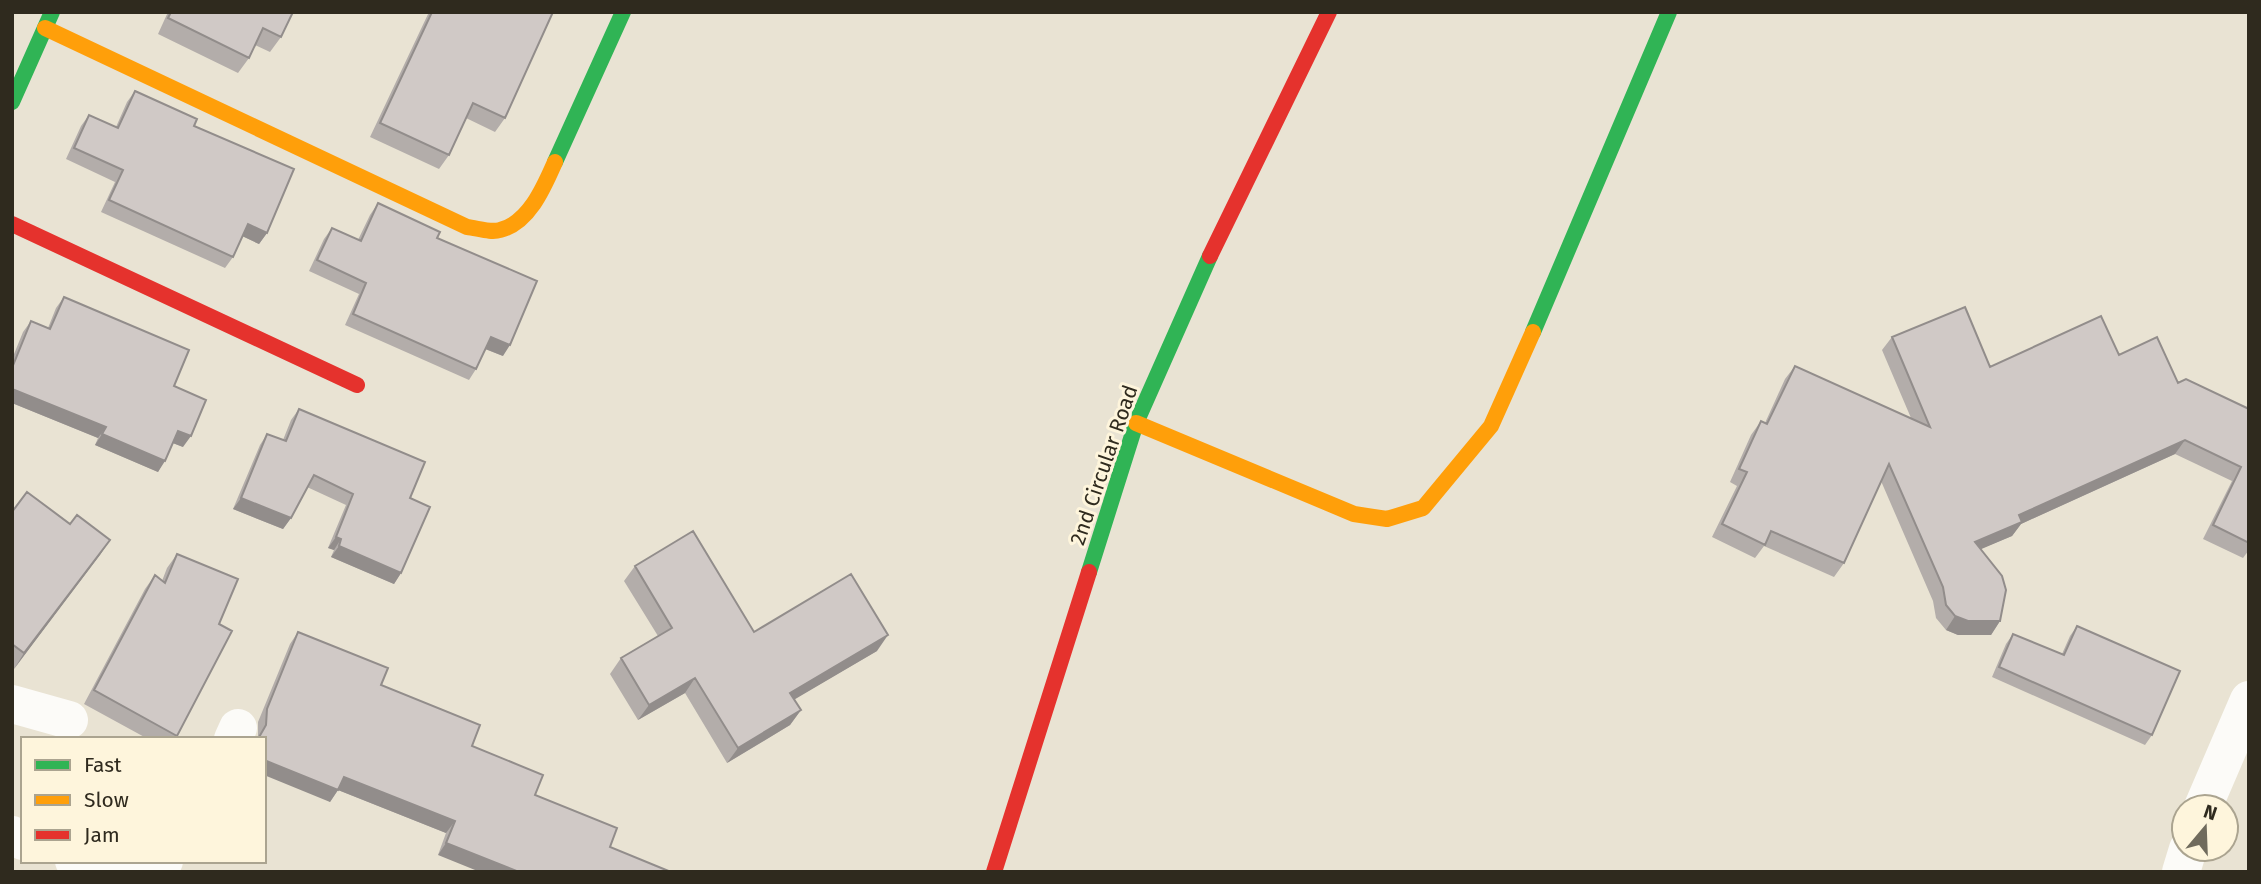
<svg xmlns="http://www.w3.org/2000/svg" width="2261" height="884" viewBox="0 0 2261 884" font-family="'Fira Sans',sans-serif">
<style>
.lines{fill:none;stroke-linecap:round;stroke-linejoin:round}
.street{stroke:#fcfbf8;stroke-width:38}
.fast{stroke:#30b455;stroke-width:16}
.slow{stroke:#ff9f0a;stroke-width:16}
.jam{stroke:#e5322d;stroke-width:16}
.wall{fill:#b3adaa}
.shaded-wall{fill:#928d8b}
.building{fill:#d0c9c6;stroke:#928d8b;stroke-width:2}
.labels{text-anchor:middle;stroke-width:6;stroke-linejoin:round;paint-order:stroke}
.street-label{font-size:21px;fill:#2f2a1e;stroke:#fef5dc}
</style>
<rect width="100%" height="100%" fill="#e9e3d3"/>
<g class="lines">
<path class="street" d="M12,704L69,720
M233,739L238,728
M2203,807L2249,700
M12,835L23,841
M74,861C102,872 137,875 164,861
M2181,872L2188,849"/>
<path class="fast" d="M12,102L52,12
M555,162L623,12
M1533,332L1669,12
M1089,572L1136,423L1210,256"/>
<path class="slow" d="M45,28L467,227C477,228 491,233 500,230C529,223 544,187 555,162
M1136,423L1354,514L1387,519L1423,508L1491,426L1533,332"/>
<path class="jam" d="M12,224L357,385
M1210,256L1329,12
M994,872L1089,572"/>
</g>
<path class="wall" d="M168,12H293L281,37L270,52L255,45L249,58L238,73L158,34Z
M429,12H553L505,118L495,132L466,118L449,155L439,169L370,137Z
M135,91L194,126L267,233L259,244L242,236L233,257L225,268L101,212L115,182L66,159L81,126L89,115L116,127L127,102Z
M378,203L437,238L503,356L485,349L476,369L469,380L345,325L359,294L309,271L324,239L332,228L358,240L370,215Z
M64,297L174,386L183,447L173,443L158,472L95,445L98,438L12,403V359L23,332L31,321L48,328L56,308Z
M1892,337L1990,367L2119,355L2178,383L2249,409V550L2243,558L2203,539L2232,481L2175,454L2021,524L2012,536L1980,549L2000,621L1991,635H1958L1946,630L1936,618L1933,601L1881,481L1844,563L1834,577L1764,546L1755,558L1712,537L1737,486L1730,482L1751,435L1761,421L1765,423L1785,379L1795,366L1911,418L1882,350Z
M299,409L410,498L401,573L394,584L331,557L334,550L328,548L346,505L307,487L291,518L283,529L233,509L260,445L267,434L283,440L291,420Z
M12,512L70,524L110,540L14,669L12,668Z
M177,554L219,624L177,736L175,739H148L84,704L145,589L155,575L162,581L167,568Z
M635,566L754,632L877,651L794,699L801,710L790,725L727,763L685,693L638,720L610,674L621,658L658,636L624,581Z
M2077,626L2152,735L2145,745L1992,677L2006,644L2013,634L2062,654L2070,636Z
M298,632L472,746L543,775L438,855L446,833L338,790L330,802L264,739H257L258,737V722L290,644Z"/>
<path class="shaded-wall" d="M248,224L267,233L259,244L240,235Z
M491,337L510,345L503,356L483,348Z
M12,389L106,427L98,438L12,403Z
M178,431L191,436L183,447L170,442Z
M102,434L165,461L158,472L95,445Z
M2185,440L2175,454L2021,524L2012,536L1965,556L1975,542L2019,515Z
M241,498L291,518L283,529L233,509Z
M336,537L341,539L334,550L328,548Z
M110,540L100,555L14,669L24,653Z
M339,546L401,573L394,584L331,557Z
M1955,616L2000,621L1991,635H1958L1946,630Z
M888,635L877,651L780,708L790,693Z
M695,678L685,693L638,720L649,705Z
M801,710L790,725L727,763L738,748Z
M264,760L344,777L455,821L446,833L338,790L330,802L264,775Z
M446,843L519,872H480L438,855Z"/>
<path class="building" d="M171,12H293L281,37L263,28L249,58L168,18Z
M432,12H553L505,118L473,103L449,155L380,123Z
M135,91L197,119L194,126L294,169L267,233L248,224L233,257L109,200L123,170L74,148L89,115L118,128Z
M378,203L440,232L437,238L537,281L510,345L491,337L476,369L353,314L366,283L317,260L332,228L361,241Z
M64,297L189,350L174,386L206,400L191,436L178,431L165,461L102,434L106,427L12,389V368L31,321L50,329Z
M1965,307L1990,367L2101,316L2119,355L2157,337L2178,383L2186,379L2249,409V543L2213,525L2241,467L2185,440L2019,515L2022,522L1975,542L2002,576L2006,590L2000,621H1968L1955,616L1946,605L1943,587L1889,464L1844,563L1771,531L1765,545L1722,524L1747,472L1739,469L1761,421L1767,424L1795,366L1930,427L1892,337Z
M299,409L425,462L410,498L430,507L401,573L339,546L341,539L336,537L353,494L314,475L291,518L241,498L267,434L286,441Z
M27,492L70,524L77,515L110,540L24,653L12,644V512Z
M693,531L754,632L851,574L888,635L790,693L801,710L738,748L695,678L649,705L621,658L672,628L635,566Z
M177,554L238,579L219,624L232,631L177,736L94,690L155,575L165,583Z
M2077,626L2180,671L2152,735L1999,667L2013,634L2064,655Z
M298,632L388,668L381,685L480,725L472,746L543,775L535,795L617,828L610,847L671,872H519L446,843L455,821L344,777L338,790L264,760V739H258L266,725L267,709Z"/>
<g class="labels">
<g class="street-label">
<text transform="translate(1104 465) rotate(-71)" y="7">2nd Circular Road</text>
</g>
</g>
<rect width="2261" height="884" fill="none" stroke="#2f2a1e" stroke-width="28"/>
<rect x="21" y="737" width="245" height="126" fill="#fef5dc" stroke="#aba490" stroke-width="2"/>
<rect x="35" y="760" width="35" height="10" fill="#30b455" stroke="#aba490" stroke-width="2"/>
<text x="84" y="772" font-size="21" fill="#2f2a1e">Fast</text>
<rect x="35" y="795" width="35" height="10" fill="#ff9f0a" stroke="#aba490" stroke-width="2"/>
<text x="84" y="807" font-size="21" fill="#2f2a1e">Slow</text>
<rect x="35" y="830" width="35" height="10" fill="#e5322d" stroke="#aba490" stroke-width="2"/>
<text x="84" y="842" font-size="21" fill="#2f2a1e">Jam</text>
<g transform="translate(2205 828) rotate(19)"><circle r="33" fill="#fef5dc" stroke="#aba490" stroke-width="2"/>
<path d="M0-5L12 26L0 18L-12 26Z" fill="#706b5d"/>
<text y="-10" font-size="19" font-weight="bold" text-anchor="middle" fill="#2f2a1e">N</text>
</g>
</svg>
